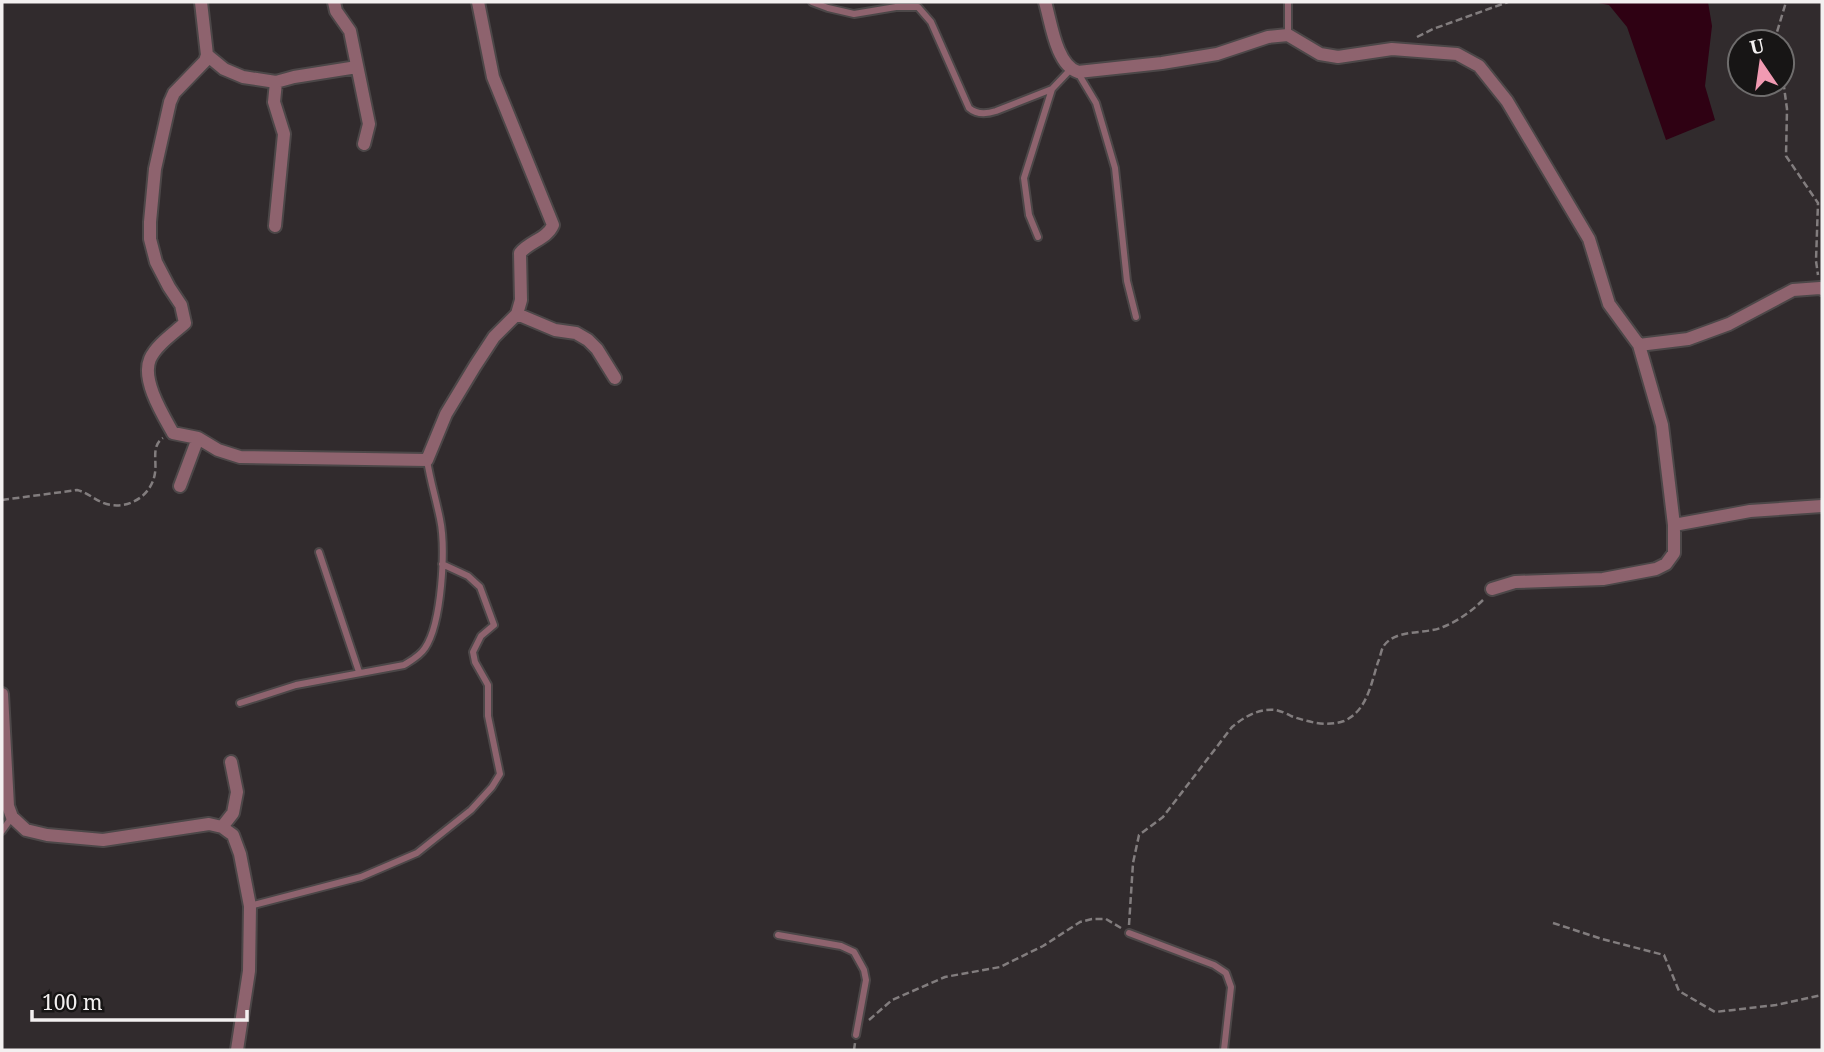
<svg xmlns="http://www.w3.org/2000/svg" width="1824" height="1052" viewBox="0 0 1824 1052" font-family="'Noto Serif',serif">
<style>
.water{fill:#2f0113}
.lines{fill:none;stroke-linecap:round;stroke-linejoin:round}
.lane-casing{stroke:#4c4748;stroke-width:10}
.street-casing{stroke:#4c4748;stroke-width:16}
.path{stroke:#827d7e;stroke-width:2.5;stroke-dasharray:7 3.5;stroke-linecap:butt}
.lane{stroke:#8e636e;stroke-width:6}
.street{stroke:#8e636e;stroke-width:12}
</style>
<rect width="100%" height="100%" fill="#312b2d"/>
<path class="water" d="M1593,2H1708L1712,26L1705,86L1715,120L1666,140L1627,27L1609,5Z"/>
<g class="lines">
<defs>
<path id="lane" d="M812,2L828,8L854,14L896,7H918L931,22L969,108C977,115 987,114 996,111L1052,89L1070,70
M1288,2V35
M1078,73L1096,103L1115,168L1127,281L1136,317
M1038,237L1029,215L1024,178L1052,89
M319,552L359,672
M240,703L296,685L404,665C412,660 420,656 425,648C442,623 446,548 440,519C436,499 430,480 427,460
M2,831L12,817
M250,906L361,877L417,853L471,810L492,787L500,774L488,716V685L475,662L473,652L481,636L494,625L480,587L468,576L442,564
M1129,933L1214,965L1226,973L1231,987L1224,1050
M778,935L841,946L854,952L864,970L866,980L856,1035"/>
<path id="street" d="M334,2L336,11L350,31L369,124L364,144
M1045,2C1051,22 1056,65 1078,72L1162,63L1217,54L1268,37L1288,35L1320,54L1338,57L1392,49L1457,54L1479,66L1507,101L1589,239L1609,304L1639,345L1688,339L1729,324L1793,290L1820,288L1822,289
M207,55L224,69L243,77L276,82L294,77L357,67
M275,226L284,134L274,102L276,82
M517,314L555,330L576,333L588,340L597,349L615,378
M198,438L218,450L240,457L427,460L446,414L475,366L494,337L517,314L521,300L520,253C530,241 547,239 553,225L493,77L478,2
M180,486L198,438L173,433C163,415 141,380 150,359C156,345 174,333 185,323L181,305L169,287L156,262L150,239V222L155,169L170,102L174,93L205,61L207,55L201,2
M1674,525L1750,511L1822,506
M1492,589L1515,582L1603,579L1656,569L1666,564L1674,553V525L1662,425L1639,345
M2,694L8,806L12,817L26,830L47,835L103,840L209,824L222,827L233,835L240,854L250,906L249,971L237,1050
M222,827L233,813L237,792L231,762"/>
</defs>
<use href="#lane" class="lane-casing"/>
<use href="#street" class="street-casing"/>
<path class="path" d="M1417,37L1433,29L1508,2
M1778,42L1777,32L1786,2
M1782,72L1787,109L1786,156L1818,203L1816,261L1818,275
M2,500L77,490C90,493 97,503 111,505C132,508 152,494 155,473C157,460 151,446 163,438
M1553,923L1602,939L1664,955L1679,991L1715,1012L1776,1005L1822,995
M1129,925L1133,863L1139,835L1163,817L1232,727C1244,717 1259,708 1276,710C1281,711 1287,714 1291,716C1308,722 1326,727 1344,721C1367,711 1371,684 1378,662C1380,658 1381,651 1383,647C1395,628 1425,635 1443,627C1458,621 1472,611 1483,600
M869,1020L892,1000L945,977L1000,967L1043,946L1080,922L1092,919H1106L1121,928
M854,1050L855,1043"/>
<use href="#lane" class="lane"/>
<use href="#street" class="street"/>
</g>
<rect width="1824" height="1052" fill="none" stroke="#f3f0f0" stroke-width="7"/>
<g transform="translate(1761 63) rotate(347)"><circle r="33" fill="#171515" stroke="#6f6d6d" stroke-width="2"/>
<path d="M0-5L12 26L0 18L-12 26Z" fill="#f19ab2"/>
<text y="-10" font-size="19" font-weight="bold" text-anchor="middle" fill="#f3f0f0">U</text>
</g>
<path d="M32 1010v10h215v-10" fill="none" stroke="#f3f0f0" stroke-width="3.5"/>
<text x="42" y="1010" font-size="21" fill="#f3f0f0" stroke="#171515" stroke-width="5" paint-order="stroke">100 m</text>
</svg>
